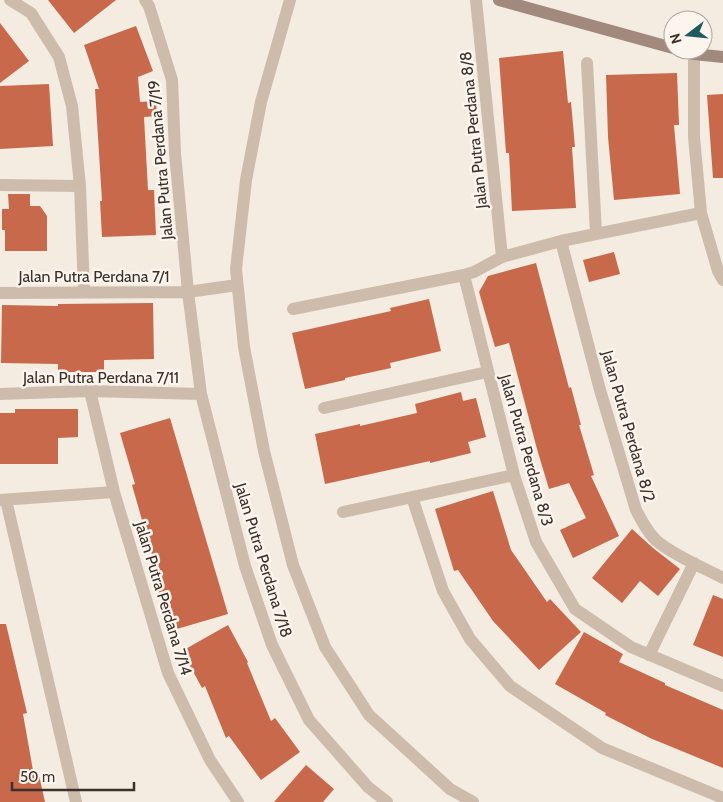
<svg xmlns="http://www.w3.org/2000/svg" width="723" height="802" viewBox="0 0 723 802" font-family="Cabin,sans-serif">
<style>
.building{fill:#c8694b}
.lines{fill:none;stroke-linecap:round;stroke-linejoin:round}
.street{stroke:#cdbbac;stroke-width:12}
.secondary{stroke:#a18a7d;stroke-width:12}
.labels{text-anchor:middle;stroke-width:5;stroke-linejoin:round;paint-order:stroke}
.street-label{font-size:16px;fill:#3b302b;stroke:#fbf5ee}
</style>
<rect width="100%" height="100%" fill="#f4ebe1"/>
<path class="building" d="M48,0H116L74,33Z
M0,23L29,61L0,83Z
M136,26L153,71L138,77L140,102L156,101L157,116L144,117L148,190H154L156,235L102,237L100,201H102L95,89H99L84,45Z
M563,51L568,103L571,102L575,147H572L576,208L512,211L509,153H506L499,58Z
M677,73L679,125H674L680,194L614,200L608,137L606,75Z
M49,84L53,146L0,149V86Z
M723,94V178H713L707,95Z
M8,194H30V206H40L47,216V251H5V230H2V209H9Z
M614,252L620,274L589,282L583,260Z
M536,263L569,388L571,387L581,425H579L594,475L591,476L619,536L573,558L560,530L586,518L569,483L549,489L537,449L509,343L495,347L479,292L488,276Z
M429,299L441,351L390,363L391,368L345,378V380L305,389L292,333L391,311L390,308Z
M153,303L154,359L104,360V372H58V364L1,363L2,305L58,306V304Z
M461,392L463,401L476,398L486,437L468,442L471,453L430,463V461L325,484L315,434L360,424V426L417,413L415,404Z
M15,409H78V437L58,438V464H0V413H15Z
M170,418L228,614L170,631L156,584L160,583L132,485L135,484L120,433Z
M493,491L511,550L547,602L550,599L581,632L539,670L493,621L458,570L454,571L435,509Z
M632,529L653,548L680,569L658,596L640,581L622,603L592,578Z
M713,595L723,599V657L693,645Z
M0,624H6L27,713L23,714L34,776L39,775L45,802H0Z
M228,625L248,662L247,663L271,721L275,718L300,752L261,780L229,736L226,738L205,686L202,688L182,651Z
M584,632L623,654L619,662L665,683V685L723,710V768L650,738L605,715L606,713L555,684Z
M306,765L334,789L323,802H274Z"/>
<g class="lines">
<path class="street" d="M10,0L31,13L59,57L72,106L80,186L84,291
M145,0L149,6L172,80L175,153L188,292L201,394L245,566L272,645L309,720L368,787L387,802
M290,0L261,102L246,180L236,269L244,347L264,451L293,565L325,647L369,715L450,789L473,802
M476,0L502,257
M694,54V137L701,213L718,271L723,280
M587,63L596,233
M0,185L80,186
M561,241L600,390L636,510C642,521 648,534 658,542C677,557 702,567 723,578
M464,275L514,475L536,542L575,609L631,647L723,686
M0,293L188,292L237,285
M293,309L464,275L474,272L502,257L561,241L701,213
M90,391L114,492L168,673L210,760L238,802
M0,394L90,391L201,394
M324,408L487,372
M412,497L443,591L470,639L510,686L602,748L723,798
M0,500L114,492
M6,500L76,802
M343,512L514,475
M649,655L694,563"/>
<path class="secondary" d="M499,0L673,48
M680,50L694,54L723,57"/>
</g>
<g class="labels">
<g class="street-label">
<text transform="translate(473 130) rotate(-96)" y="6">Jalan Putra Perdana 8/8</text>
<text transform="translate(160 160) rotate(-95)" y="6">Jalan Putra Perdana 7/19</text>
<text x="94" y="282">Jalan Putra Perdana 7/1</text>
<text x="101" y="383">Jalan Putra Perdana 7/11</text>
<text transform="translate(629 426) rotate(74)" y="6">Jalan Putra Perdana 8/2</text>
<text transform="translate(527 450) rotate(74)" y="6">Jalan Putra Perdana 8/3</text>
<text transform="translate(264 560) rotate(73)" y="6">Jalan Putra Perdana 7/18</text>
<text transform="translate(164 598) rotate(73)" y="6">Jalan Putra Perdana 7/14</text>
</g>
</g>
<g transform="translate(688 35) rotate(254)"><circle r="24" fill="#fbf5ee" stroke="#aea6a0"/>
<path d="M0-4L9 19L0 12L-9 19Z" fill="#1f5a5e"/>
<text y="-8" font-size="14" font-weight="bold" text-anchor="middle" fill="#3b302b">N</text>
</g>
<path d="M12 782v8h122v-8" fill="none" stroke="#3b302b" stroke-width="2.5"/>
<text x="20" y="782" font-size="15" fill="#3b302b" stroke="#fbf5ee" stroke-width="4" paint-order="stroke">50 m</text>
</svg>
